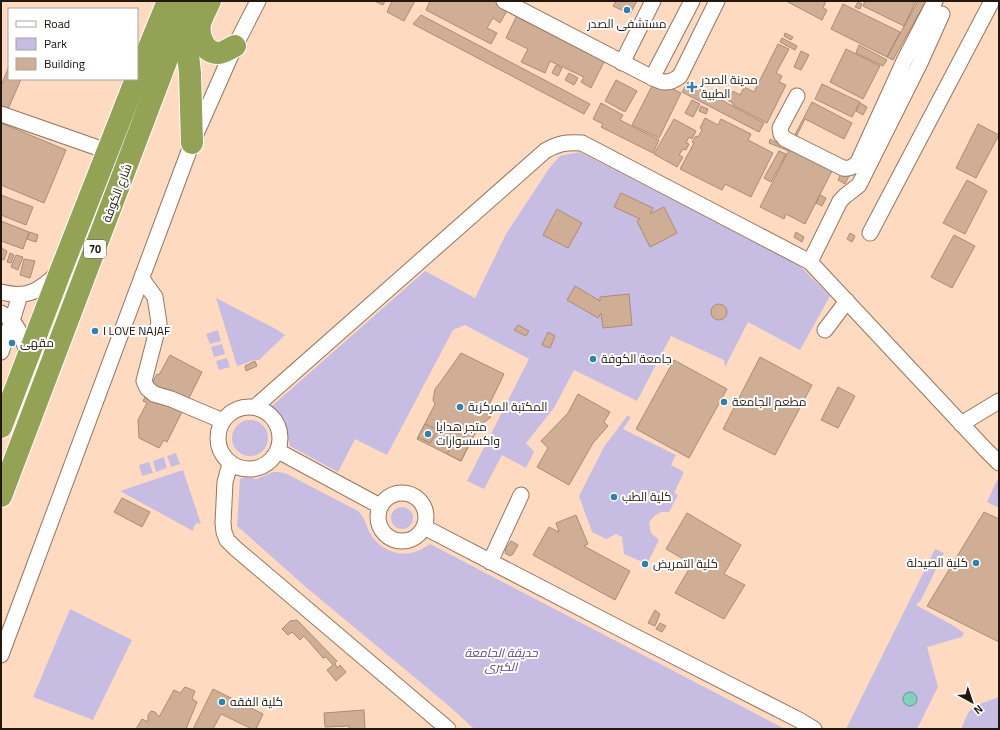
<svg xmlns="http://www.w3.org/2000/svg" width="1000" height="730" viewBox="0 0 1000 730" font-family="Georgia,Cairo,serif">
<style>
.green{fill:#c7bde2}
.water{fill:#83d0be;stroke:#669989}
.building{fill:#d0ae95;stroke:#ad8b73}
.lines{fill:none;stroke-linecap:round;stroke-linejoin:round}
.minor-casing{stroke:#95755e;stroke-width:17}
.highway-casing{stroke:#fff;stroke-width:24}
.minor{stroke:#fff;stroke-width:15}
.highway{stroke:#94a256;stroke-width:22}
.poi-dot{fill:#2e82b2;stroke:#fff;stroke-width:1.5}
.labels{text-anchor:middle;stroke-width:4;stroke-linejoin:round;paint-order:stroke}
.shield{fill:#fff;stroke:#665d56;stroke-width:1}
.shield-label{font-size:11px;font-weight:bold;fill:#24180e}
.poi-label{font-size:12px;fill:#24180e;stroke:#fff;text-anchor:start}
.street-label{font-size:12px;fill:#24180e;stroke:#fff}
.park-label{font-size:12px;font-style:italic;fill:#5c4488;stroke:#fff}
</style>
<rect width="100%" height="100%" fill="#fedac0"/>
<path class="green" d="M580,152L799,265L830,296L800,350L748,322L725,367L724,360L671,336L637,401L574,370L554,408L526,443L534,452L526,468L502,455L484,489L467,481L529,359L465,325L453,330L387,455L355,439L338,472L290,446L284,420L272,406L425,271L475,298L506,234L550,167L560,156Z
M216,298L274,328L285,335L259,360H255L237,366Z
M218,330L221,341L210,344L206,334Z
M222,344L225,354L214,357L211,347Z
M227,358L230,367L219,370L216,361Z
M627,416L631,417L623,429L676,455L671,465L684,472L674,493L678,495L669,512C659,511 654,515 649,523L651,533L659,540L647,564L624,554L622,537L616,534L606,539L592,532L579,496L604,447Z
M232 438a18 18 0 1 1 36 0a18 18 0 1 1-36 0Z
M176,453L180,464L171,467L167,456Z
M164,457L167,468L156,472L153,461Z
M149,462L153,473L142,476L139,465Z
M183,470L201,524L197,523L194,526L193,531L120,491Z
M273,472H279L287,474L358,511C366,519 365,524 370,533C377,547 394,556 410,553C417,552 424,548 430,544L785,729H474L449,706L307,588L237,526L240,479L247,477L257,479Z
M997,480L999,481V508L987,502Z
M391 518a11 11 0 1 1 22 0a11 11 0 1 1-22 0Z
M935,549L944,553L921,600L916,605L954,626L964,633L962,637L927,647L938,687L917,729H846Z
M70,609L132,640L93,720L33,697Z
M999,697V729H961L968,713L974,706Z"/>
<path class="water" d="M903 699a7 7 0 1 1 14 0a7 7 0 1 1-14 0Z"/>
<path class="building" d="M374,1H385L383,5Z
M392,1H415L404,21L387,12Z
M430,1H494L508,9L500,23L493,18L487,28L497,33L491,44L426,10Z
M616,1H637L630,14L613,6Z
M786,1H826L823,8L827,10L822,20Z
M865,1H916L904,26L863,6Z
M918,1H926L893,60L887,57Z
M858,2L862,4L860,9L855,7Z
M843,4L900,32L887,57L831,29Z
M421,15L590,104L584,114L413,24Z
M517,15L606,58L591,88L581,82L584,77L550,61L545,73L521,62L528,49L506,38Z
M785,33L793,37L791,40L784,36Z
M782,38L797,46L795,50L780,42Z
M778,44L789,49L776,73L782,76L779,82L786,85L767,123L733,105V103L729,101L733,91L740,95L744,87L754,92Z
M859,45L887,60L883,66L856,53Z
M846,49L880,66L863,99L830,82Z
M801,51L809,55L801,70L794,67Z
M556,65L562,68L558,76L552,73Z
M9,66V79H21L6,114L1,111V86Z
M569,73L578,78L574,85L565,80Z
M616,80L637,91L625,112L605,101Z
M655,80L681,93L659,138L632,125Z
M688,82L764,123L759,132L682,92Z
M822,84L860,102L852,117L815,99Z
M692,100L700,104L693,117L685,113Z
M812,102L852,123L844,139L805,119L789,151L769,143L770,139L788,148Z
M601,103L623,115L620,120L659,140L653,153L601,127L603,124L593,119Z
M860,103L867,107L863,115L856,111Z
M701,106L708,109L706,114L699,111Z
M705,118L718,125L721,119L751,134L748,140L773,153L751,197L725,184L722,190L680,169L694,143L692,142L696,136L698,137L702,130L700,128Z
M674,119L696,131L692,139L689,137L686,143L689,144L686,150L683,149L679,155L683,157L677,167L654,154Z
M1,123L66,150L44,203L1,185Z
M978,124L999,135L976,178L956,168Z
M790,148L833,169L805,224L786,214L784,219L760,207Z
M779,151L786,154L771,182L764,178Z
M842,172L849,176L845,184L838,180Z
M967,180L987,191L965,234L943,223Z
M621,193L653,208L650,214L664,207L677,233L650,247L637,221L640,219L614,207Z
M1,195L33,207L26,225L1,215Z
M820,195L826,198L822,206L816,203Z
M557,209L582,223L568,248L543,235Z
M1,221L29,232L23,249L1,241Z
M30,232L38,235L36,242L27,239Z
M796,232L804,237L802,242L794,237Z
M850,233L855,236L852,242L847,239Z
M954,235L975,246L952,288L931,277Z
M1,248L7,251L4,260L1,259Z
M10,253L14,255L11,263L7,262Z
M16,255L23,257L18,270L11,267Z
M24,259L35,261L30,278L20,275Z
M575,286L600,301V297L629,294L632,325L603,328L601,313L598,318L567,300Z
M711 312a8 8 0 1 1 16 0a8 8 0 1 1-16 0Z
M518,325L529,331L526,336L514,330Z
M548,332L555,336L550,348L542,345Z
M461,353L504,374L490,403L492,409L490,418L479,426L461,461L417,439L435,404L433,400L435,389L442,380Z
M170,355L202,372L167,442L164,440L159,448L139,438L138,420L147,403L143,401L157,374L159,375Z
M760,357L812,385L775,455L723,429Z
M674,360L727,389L689,458L636,429Z
M255,361L257,366L246,371L245,366Z
M838,387L855,396L838,428L821,420Z
M578,394L610,412L604,422L608,426L593,443L569,485L537,467L548,448L541,441L568,413Z
M425,424L438,430L430,443L418,437Z
M454,438L469,445L461,461L447,454Z
M122,498L150,512L142,527L114,512Z
M984,512L999,519V642L927,606Z
M687,513L741,545L724,574L745,585L724,619L675,593L692,564L666,549Z
M576,515L588,544L584,546L630,571L615,600L533,555L549,527L559,532L556,523Z
M511,541L518,545L513,554L510,556L505,553L506,551L505,550Z
M655,610L660,614L655,626L648,623Z
M297,620L337,661L335,663L337,668L340,665L346,672L336,681L327,670L333,665L326,657L323,658L304,636L300,640L292,632L288,635L282,629L290,621Z
M660,623L666,626L662,632L656,629Z
M185,687L195,691L192,699L197,702L186,729H136L142,719L148,722V715L151,711L155,712L159,717L174,690L180,693Z
M213,689L263,714L256,729H252L221,714L213,729H193Z
M364,710L365,729H349V726L325,727L324,713Z"/>
<g class="lines">
<defs>
<path id="minor" d="M504,1L645,74C659,81 666,87 680,76L717,1
M622,63L653,1
M652,78L692,1
M797,96L780,128L781,134L785,139L843,168C850,169 853,167 858,162L904,61L935,1
M1,114L107,151
M870,233L992,1
M810,262L840,201L845,196L859,185L920,63L942,14
M142,279L155,297L159,323L144,381L147,388L154,394L171,399L223,421
M1,292C27,299 39,291 57,274
M1,313C18,321 22,338 28,354
M825,330L847,301
M1,352L12,321L20,295
M218 438a31 31 0 1 1 62 0a31 31 0 1 1-62 0Z
M255,407L545,151C559,143 566,142 582,143L810,262L985,449L999,463
M961,424L999,401
M278,451L380,506
M230,464L225,482L223,523L224,532L227,540L235,548L448,729
M378 517a24 24 0 1 1 48 0a24 24 0 1 1-48 0Z
M424,527L638,638L799,720L814,729
M490,562L521,495
M1,655L192,143L235,46L258,1"/>
<path id="highway" d="M210,1C207,8 202,16 200,24C198,35 204,53 218,53C224,53 230,48 235,46
M184,18L190,73L192,143
M137,77L168,1
M1,427L61,270L136,79
M1,496L189,1"/>
</defs>
<use href="#minor" class="minor-casing"/>
<use href="#highway" class="highway-casing"/>
<use href="#minor" class="minor"/>
<use href="#highway" class="highway"/>
</g>
<g class="poi-dot">
<circle cx="627" cy="10" r="4"/>
<path d="M690 81h4v4h4v4h-4v4h-4v-4h-4v-4h4z"/>
<circle cx="95" cy="331" r="4"/>
<circle cx="12" cy="343" r="4"/>
<circle cx="593" cy="359" r="4"/>
<circle cx="724" cy="402" r="4"/>
<circle cx="460" cy="407" r="4"/>
<circle cx="428" cy="434" r="4"/>
<circle cx="614" cy="497" r="4"/>
<circle cx="976" cy="563" r="4"/>
<circle cx="645" cy="564" r="4"/>
<circle cx="222" cy="702" r="4"/>
</g>
<g class="labels">
<rect class="shield" x="84" y="240" width="22" height="18" rx="3"/>
<g class="shield-label">
<text x="95" y="253">70</text>
</g>
<g class="poi-label">
<text x="627" y="28" text-anchor="middle">مستشفى الصدر</text>
<text x="701" y="84">مدينة الصدر<tspan x="701" dy="14">الطبية</tspan></text>
<text x="103" y="335">I LOVE NAJAF</text>
<text x="20" y="347">مقهى</text>
<text x="601" y="363">جامعة الكوفة</text>
<text x="732" y="406">مطعم الجامعة</text>
<text x="468" y="411">المكتبة المركزية</text>
<text x="436" y="431">متجر هدايا<tspan x="436" dy="14">واكسسوارات</tspan></text>
<text x="622" y="501">كلية الطب</text>
<text x="968" y="567" text-anchor="end">كلية الصيدلة</text>
<text x="653" y="568">كلية التمريض</text>
<text x="230" y="706">كلية الفقه</text>
</g>
<g class="street-label">
<text transform="translate(117 193) rotate(-69)" y="4">شارع الكوفة</text>
</g>
<g class="park-label">
<text x="501" y="657">حديقة الجامعة<tspan x="501" dy="14">الكبرى</tspan></text>
</g>
</g>
<rect width="1000" height="730" fill="none" stroke="#24180e" stroke-width="4"/>
<rect x="8" y="8" width="130" height="72" fill="#ffffff" stroke="#a7a39f"/>
<rect x="16" y="21" width="20" height="6" fill="#ffffff" stroke="#a7a39f"/>
<text x="44" y="28" font-size="12" fill="#24180e">Road</text>
<rect x="16" y="38" width="20" height="12" fill="#c7bde2" stroke="#a7a39f"/>
<text x="44" y="48" font-size="12" fill="#24180e">Park</text>
<rect x="16" y="58" width="20" height="12" fill="#d0ae95" stroke="#a7a39f"/>
<text x="44" y="68" font-size="12" fill="#24180e">Building</text>
<g transform="translate(972 702) rotate(140)" stroke="#ffffff" stroke-width="3" paint-order="stroke">
<path d="M0-3L7 15L0 10L-7 15Z" fill="#24180e"/>
<text y="-6" font-size="11" font-weight="bold" text-anchor="middle" fill="#24180e">N</text>
</g>
</svg>
